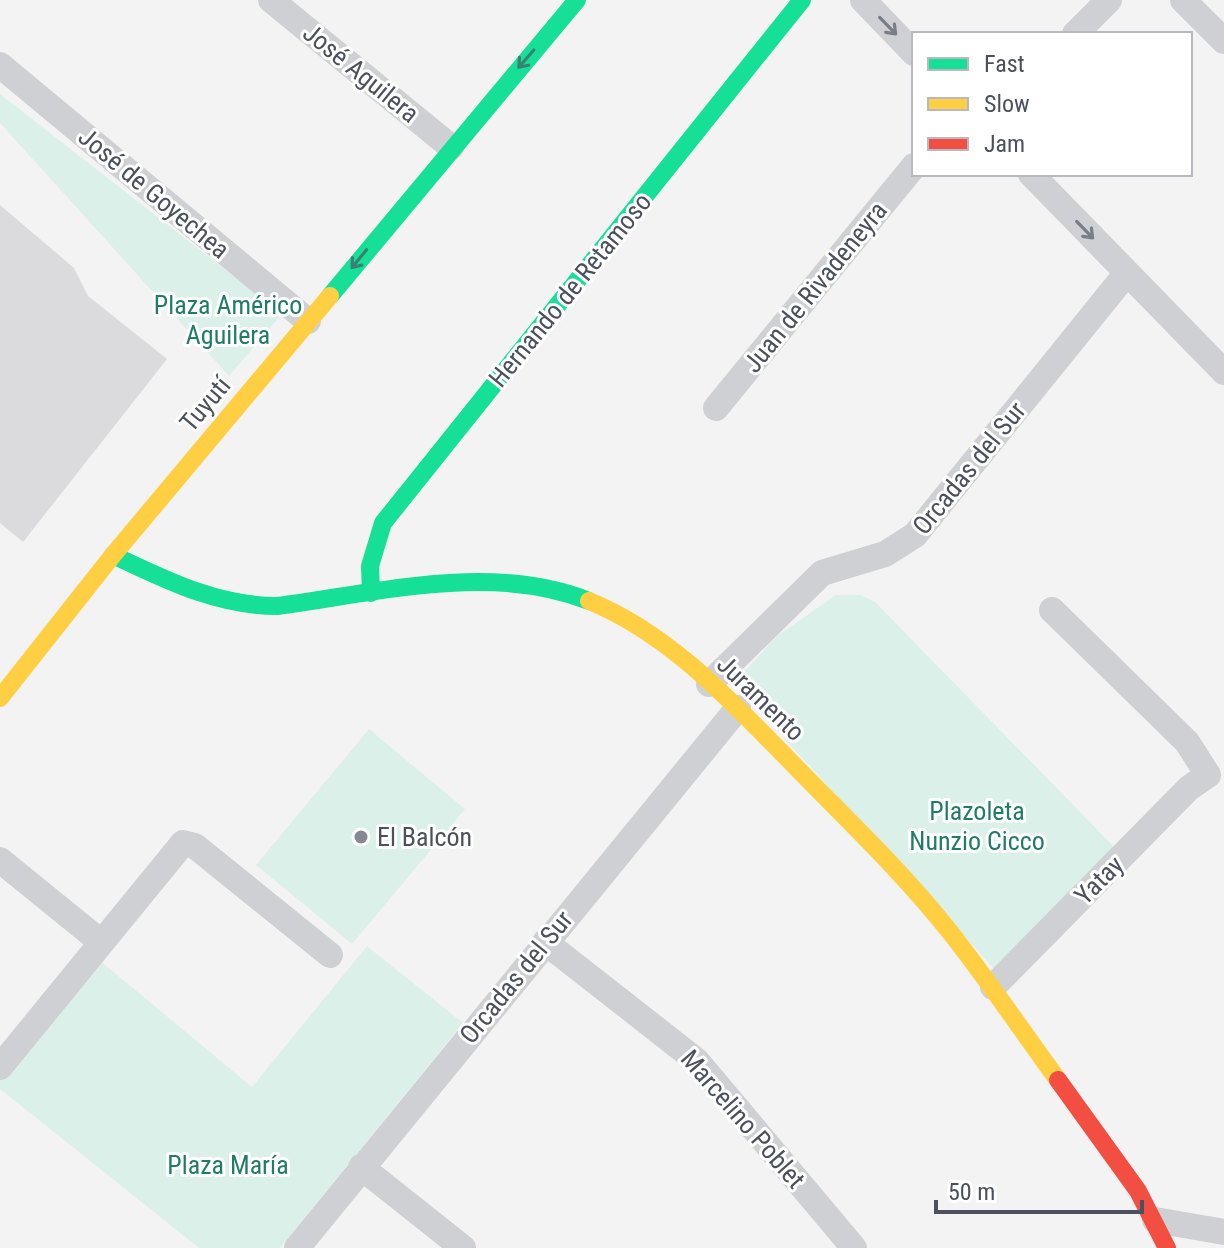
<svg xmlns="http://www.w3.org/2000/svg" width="1224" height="1248" viewBox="0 0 1224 1248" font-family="'Roboto Condensed',sans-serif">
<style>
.green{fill:#dbf0e9}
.building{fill:#dbdbdd}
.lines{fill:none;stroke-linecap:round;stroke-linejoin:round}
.street{stroke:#cfd0d4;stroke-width:26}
.fast{stroke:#16e098;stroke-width:18}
.slow{stroke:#ffcf43;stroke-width:18}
.jam{stroke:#f24e42;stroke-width:18}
.oneway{stroke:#797d87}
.oneway2{stroke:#388272}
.poi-dot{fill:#868992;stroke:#fff;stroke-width:3}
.labels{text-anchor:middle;stroke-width:6;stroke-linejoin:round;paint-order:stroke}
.street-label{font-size:26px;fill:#4b505e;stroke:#fff}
.park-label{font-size:26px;fill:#207c68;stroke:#fff}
.poi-label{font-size:26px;fill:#4b505e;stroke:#fff;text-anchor:start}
</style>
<rect width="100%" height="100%" fill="#f4f3f3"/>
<path class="green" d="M0,94L282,314L229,376L0,123Z
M836,595H861L875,602L1123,856L998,973L734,683L777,636Z
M369,729L465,809L352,944L256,865Z
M367,946L463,1023L280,1248H199L0,1089V1076L92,954L252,1087Z"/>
<path class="building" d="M0,205L74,268L88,296L167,359L23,542L0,523Z"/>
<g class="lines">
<path class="street" d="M271,0L451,147
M863,0L914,53
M1183,0L1224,41
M1075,34L1109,0
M0,65L308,321
M1031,174L1224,372
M716,408L914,166
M1052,610L1187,742L1208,775
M709,684L822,573L885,554L915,535L1126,274
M0,860L101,942
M545,942L697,1061L854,1248
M993,987L1189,788L1208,775
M0,1067L183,843L195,846L330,955
M361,1167L463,1248
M1155,1220L1224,1232
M297,1248L738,708"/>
<path class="fast" d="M330,296L577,0
M113,555C166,580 217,606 277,606C378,593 491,562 589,601
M371,593L370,566L383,523L802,0"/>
<path class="slow" d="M589,601C668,633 729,699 788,759C843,816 901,870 950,932C988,980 1022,1031 1058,1080
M0,698L113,555L330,296"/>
<path class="jam" d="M1058,1080L1138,1191L1167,1248"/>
</g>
<defs><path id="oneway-shaft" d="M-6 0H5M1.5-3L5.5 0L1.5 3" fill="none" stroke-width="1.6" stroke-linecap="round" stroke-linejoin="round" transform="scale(2)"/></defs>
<g class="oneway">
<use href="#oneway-shaft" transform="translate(888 26) rotate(46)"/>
<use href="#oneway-shaft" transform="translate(1085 230) rotate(46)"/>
</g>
<g class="oneway2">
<use href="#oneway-shaft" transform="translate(526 59) rotate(131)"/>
<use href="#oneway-shaft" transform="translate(359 259) rotate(129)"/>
</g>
<circle class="poi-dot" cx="361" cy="837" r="8"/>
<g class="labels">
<g class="street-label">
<text transform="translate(361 73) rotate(39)" y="9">José Aguilera</text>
<text transform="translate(154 193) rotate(40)" y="9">José de Goyechea</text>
<text transform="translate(815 287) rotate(-51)" y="9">Juan de Rivadeneyra</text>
<text transform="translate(570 290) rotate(-51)" y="9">Hernando de Retamoso</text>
<text transform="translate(205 404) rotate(-50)" y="9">Tuyutí</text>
<text transform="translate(969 468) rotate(-51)" y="9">Orcadas del Sur</text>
<text transform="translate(761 698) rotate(44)" y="9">Juramento</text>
<text transform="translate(1099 880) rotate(-45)" y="9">Yatay</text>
<text transform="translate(516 977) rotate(-51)" y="9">Orcadas del Sur</text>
<text transform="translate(743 1119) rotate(49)" y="9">Marcelino Poblet</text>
</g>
<g class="park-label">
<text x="228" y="314">Plaza Américo<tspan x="228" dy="30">Aguilera</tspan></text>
<text x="977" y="820">Plazoleta<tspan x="977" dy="30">Nunzio Cicco</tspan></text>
<text x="228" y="1174">Plaza María</text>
</g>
<g class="poi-label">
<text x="377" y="846">El Balcón</text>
</g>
</g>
<rect x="912" y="32" width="280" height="144" fill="#ffffff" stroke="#b7b9bf" stroke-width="2"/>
<rect x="928" y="58" width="40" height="12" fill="#16e098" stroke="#b7b9bf" stroke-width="2"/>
<text x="984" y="72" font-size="24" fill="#4b505e">Fast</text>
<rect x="928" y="98" width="40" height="12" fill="#ffcf43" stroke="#b7b9bf" stroke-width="2"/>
<text x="984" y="112" font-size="24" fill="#4b505e">Slow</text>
<rect x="928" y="138" width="40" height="12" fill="#f24e42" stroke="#b7b9bf" stroke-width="2"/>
<text x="984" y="152" font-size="24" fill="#4b505e">Jam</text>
<path d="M936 1200v12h206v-12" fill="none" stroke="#4b505e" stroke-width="4"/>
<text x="948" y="1200" font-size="24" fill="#4b505e" stroke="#ffffff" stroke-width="6" paint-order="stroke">50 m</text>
</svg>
